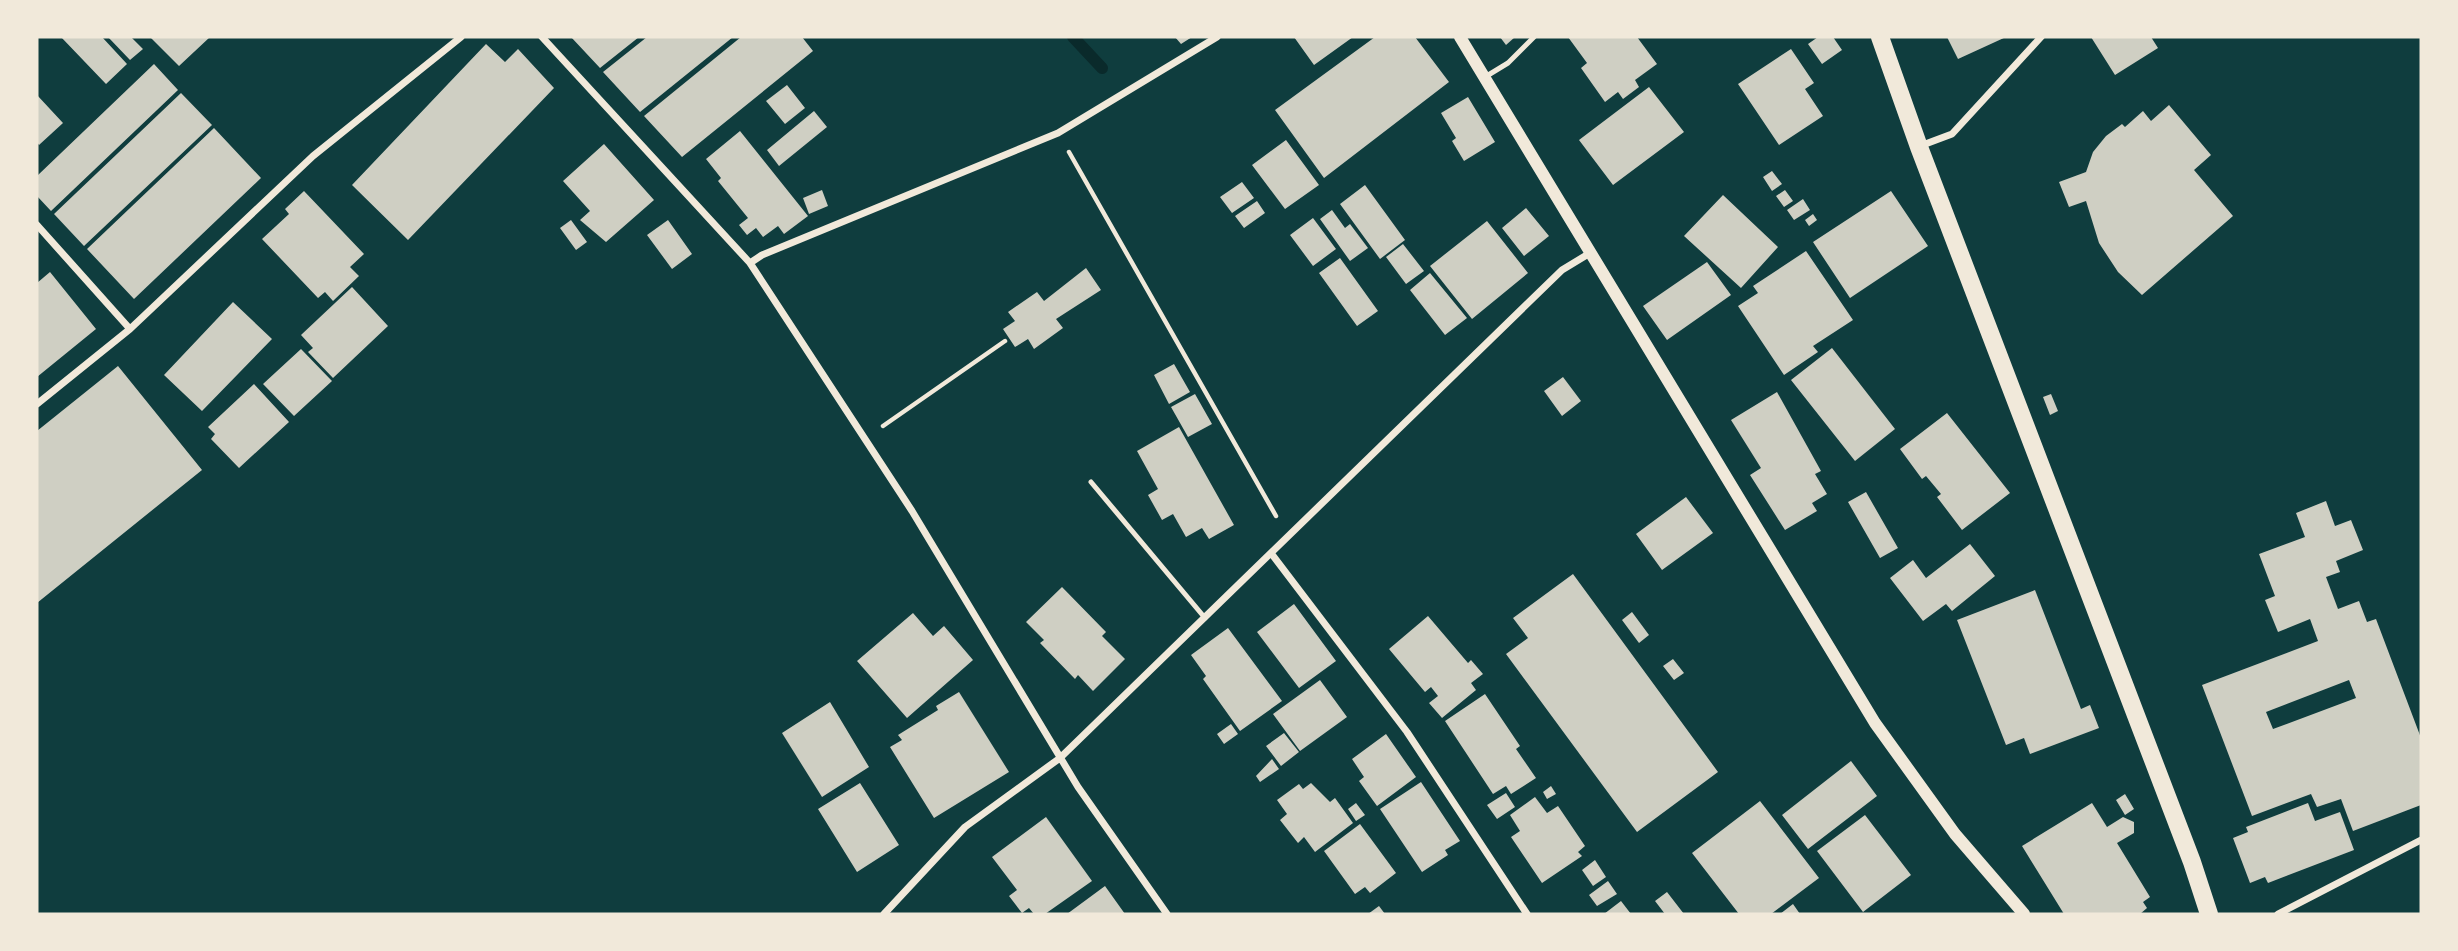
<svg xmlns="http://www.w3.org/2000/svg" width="2458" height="951" viewBox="0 0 2458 951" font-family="'Open Sans',sans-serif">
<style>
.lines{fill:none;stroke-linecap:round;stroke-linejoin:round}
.stream{stroke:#0a2a2b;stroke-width:12}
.building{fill:#cfcfc3;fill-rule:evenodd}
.path{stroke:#f1e9da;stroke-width:4.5}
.service{stroke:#f1e9da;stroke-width:5}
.minor{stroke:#f1e9da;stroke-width:7}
.tertiary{stroke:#f1e9da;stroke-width:12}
.primary{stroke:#f1e9da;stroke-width:18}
</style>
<rect width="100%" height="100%" fill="#0f3d3e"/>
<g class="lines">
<path class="stream" d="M1073,37L1102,68"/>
</g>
<path class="building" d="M61,37H102L127,64L106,84Z
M108,37H131L143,49L130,60Z
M150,37H210L179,66Z
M571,37H639L600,68Z
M647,37H733L640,112L603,72Z
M741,37H802L813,51L682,157L644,116Z
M1175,37H1192L1181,44Z
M1294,37H1353L1314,65Z
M1375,37H1415L1449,82L1324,178L1275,110Z
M1500,37H1515L1506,45Z
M1568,37H1637L1657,64L1635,80L1639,87L1623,99L1618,92L1605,102L1581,68L1587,63Z
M1818,37H1833L1842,50L1822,64L1808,44Z
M1947,37H2006L1958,59Z
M2091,37H2151L2158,48L2115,75Z
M486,44L505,62L518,49L554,88L408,240L352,185Z
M1791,49L1814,83L1805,89L1823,116L1779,145L1738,84Z
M154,64L178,90L51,211L37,196V176Z
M787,85L805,108L785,124L766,101Z
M1649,87L1684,132L1613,185L1579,140Z
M181,93L212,125L84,246L54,214Z
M37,95L63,123L39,145L37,142Z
M1468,97L1495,142L1464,161L1452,141L1456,138L1441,113Z
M2169,105L2211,155L2194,170L2233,216L2142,295L2118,272L2099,243L2086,201L2069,207L2059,182L2086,172L2093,152L2106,136L2122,124L2125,127L2143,111L2151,121Z
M814,111L827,127L779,166L767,150Z
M214,128L261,178L134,299L87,249Z
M740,131L808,216L784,234L778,226L763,237L756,228L747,235L739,225L748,218L718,181L721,178L706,159Z
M1286,140L1319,185L1285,209L1252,165Z
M604,144L654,200L606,242L580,220L590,211L563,181Z
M1772,171L1782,184L1772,191L1763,177Z
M1242,182L1254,198L1232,213L1220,197Z
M1365,185L1405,240L1380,259L1340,204Z
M822,190L828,206L809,214L803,198Z
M1785,190L1793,201L1784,207L1776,196Z
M304,191L364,254L350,267L359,276L333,301L325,292L318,298L262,239L289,214L285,209Z
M1891,191L1928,246L1850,298L1813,242Z
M1723,195L1778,247L1741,288L1684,236Z
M1803,199L1810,210L1794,220L1787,210Z
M1257,201L1265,213L1244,228L1235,216Z
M1526,208L1549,236L1524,256L1502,228Z
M1332,210L1345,228L1350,224L1368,248L1350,261L1320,219Z
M1813,214L1817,220L1809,226L1805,220Z
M1313,218L1336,249L1313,266L1290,235Z
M571,220L587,242L576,250L560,228Z
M668,220L692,254L672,269L647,235Z
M1487,221L1528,273L1472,319L1430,266Z
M1403,244L1424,271L1406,284L1386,257Z
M1806,251L1853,320L1813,346L1818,352L1784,375L1738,306L1758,293L1753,286Z
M1340,258L1378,311L1357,326L1319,273Z
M1707,262L1731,295L1667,340L1643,306Z
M1086,268L1101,290L1056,319L1063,328L1034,349L1028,339L1015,347L1003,329L1015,321L1008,312L1037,292L1044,301Z
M50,272L96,329L37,377V283Z
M1430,273L1467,318L1445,335L1410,290Z
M352,287L388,326L333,378L308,352L313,348L301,335Z
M233,302L272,339L202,411L164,375Z
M1832,348L1895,429L1855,461L1791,380Z
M301,349L332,381L294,416L263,384Z
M1174,364L1190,392L1169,404L1154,375Z
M118,366L202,470L37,603V431Z
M1563,377L1581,401L1562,416L1544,391Z
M254,384L289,422L239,468L211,439L215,434L208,427Z
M1777,392L1821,471L1815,474L1827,494L1812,503L1817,511L1785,530L1750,475L1761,468L1731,420Z
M1195,394L1212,424L1188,437L1171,407Z
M2051,394L2058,411L2050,415L2043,397Z
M1947,413L2010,493L1962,530L1937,497L1941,494L1926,476L1922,479L1900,449Z
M1179,427L1234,525L1209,539L1202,528L1186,537L1173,514L1162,520L1148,495L1158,489L1137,451Z
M1866,492L1898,548L1880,558L1848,502Z
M1686,497L1713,533L1662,570L1636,534Z
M2326,501L2335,526L2351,520L2363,550L2336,561L2340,572L2326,577L2338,609L2359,601L2367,622L2376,619L2421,738V805L2353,831L2341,799L2317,807L2311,794L2252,816L2202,685L2318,641L2310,619L2278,632L2265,600L2275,596L2259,554L2305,537L2296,513ZM2349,680L2356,698L2273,729L2266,712Z
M1970,544L1995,576L1952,611L1946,604L1923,621L1890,578L1913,560L1926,578Z
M1573,574L1718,772L1637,832L1506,654L1528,638L1513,618Z
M1062,587L1106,632L1102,636L1125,659L1093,691L1078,675L1075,679L1040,643L1044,640L1026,622Z
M2035,590L2081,709L2090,705L2099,728L2030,754L2024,738L2006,745L1957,620Z
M1294,604L1336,661L1299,688L1257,632Z
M1632,612L1649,635L1639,643L1622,620Z
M913,613L933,636L944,626L973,660L907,718L857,661Z
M1428,616L1468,663L1471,660L1483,674L1471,683L1476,690L1442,718L1429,703L1438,696L1431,687L1425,692L1389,649Z
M1228,628L1282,701L1240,731L1203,679L1206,676L1191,655Z
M1673,659L1684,673L1674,680L1663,666Z
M1320,680L1347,717L1300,751L1273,714Z
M959,692L1009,772L934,818L890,747L902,740L898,735L938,710L936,706Z
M1485,694L1520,746L1516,749L1536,778L1511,794L1506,786L1493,794L1445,721Z
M830,702L869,767L822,797L782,733Z
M1231,724L1238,734L1224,744L1217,734Z
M1284,733L1299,752L1281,766L1266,746Z
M1386,734L1416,777L1377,806L1359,781L1364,777L1352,759Z
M1272,759L1279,769L1260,782L1256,776Z
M1851,761L1877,796L1808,849L1782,815Z
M1421,782L1460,841L1445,850L1448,855L1422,872L1380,809Z
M860,783L899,845L857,872L818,809Z
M1311,783L1330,802L1335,798L1353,823L1315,852L1304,837L1298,843L1280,820L1287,814L1277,800L1299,784L1303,789Z
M1551,786L1556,794L1547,799L1543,792Z
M1506,793L1515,807L1497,819L1487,805Z
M2125,794L2134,809L2125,815L2116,800Z
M1535,797L1547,813L1558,806L1585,846L1578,852L1582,856L1542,883L1511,837L1520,831L1510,815Z
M1760,801L1819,878L1771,914H1739L1692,853Z
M1356,803L1365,815L1356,821L1348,809Z
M2092,803L2107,827L2123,817L2134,822V833L2117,843L2150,897L2143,902L2147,908L2140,914H2064L2022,846Z
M2308,803L2315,821L2340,812L2354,850L2268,883L2265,877L2250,883L2233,838L2248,832L2246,827Z
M1865,815L1911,875L1863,912L1817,851Z
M1046,817L1092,881L1045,914H1034L1029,908L1022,913L1009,896L1017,890L992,857Z
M1360,824L1396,873L1370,893L1365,887L1355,894L1324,851Z
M1595,860L1606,877L1593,886L1582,870Z
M1608,881L1617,894L1597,906L1589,895Z
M1105,886L1125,914H1067Z
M1667,892L1684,914H1665L1655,901Z
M1621,901L1631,914H1604Z
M1793,904L1800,914H1780Z
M1379,906L1385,914H1368Z"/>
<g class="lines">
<path class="path" d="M1069,152L1276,516
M883,426L1005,341"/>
<path class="service" d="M1485,77L1508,63L1534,37
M1091,482L1205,618"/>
<path class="minor" d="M542,37L750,263L912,511L1078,787L1167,914
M1920,146L1952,134L2041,37
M37,225L130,329
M750,263L762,255L1058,133L1217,37
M37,404L130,329L313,156L461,37
M1271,553L1407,732L1527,914
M884,914L965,827L1060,758L1562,270L1590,253
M2278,914L2421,840"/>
<path class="tertiary" d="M1460,37L1875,723L1955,834L2024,914"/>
<path class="primary" d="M1880,37L1919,147L2192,862L2209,914"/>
</g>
<rect width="2458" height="951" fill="none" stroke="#f1e9da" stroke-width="77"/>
</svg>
